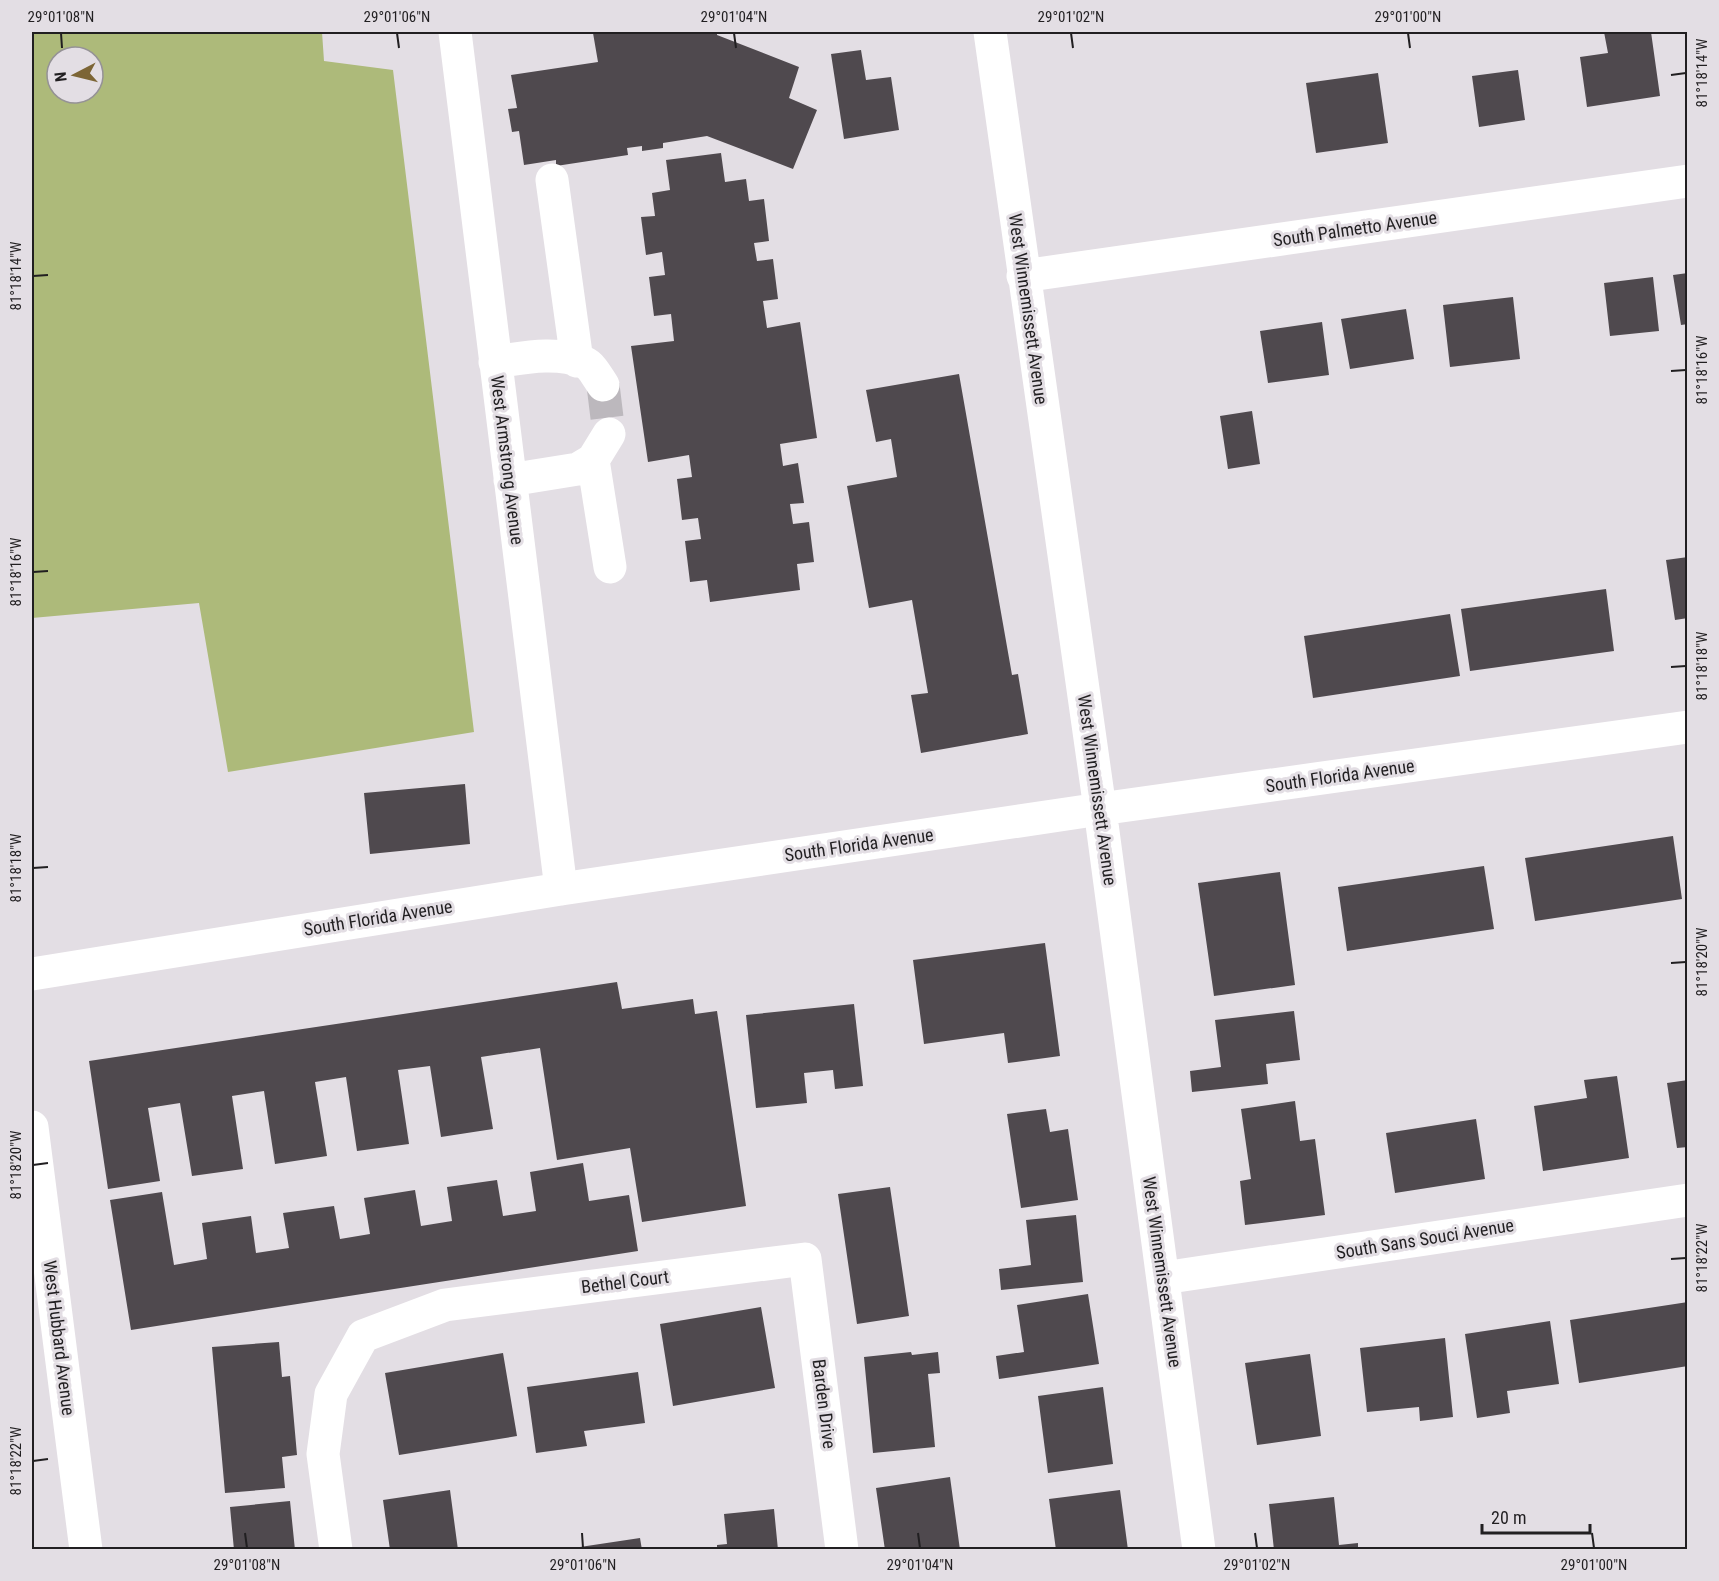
<svg xmlns="http://www.w3.org/2000/svg" width="1719" height="1581" viewBox="0 0 1719 1581" font-family="'Roboto Condensed',sans-serif">
<style>
.green{fill:#adba7a;fill-rule:evenodd}
.building{fill:#4f494e}
.lines{fill:none;stroke-linecap:round;stroke-linejoin:round}
.minor-tunnel{stroke:#bcb8bd;stroke-width:33;stroke-dasharray:33 16;stroke-linecap:butt}
.minor{stroke:#fff;stroke-width:33}
.ticks{fill:none;stroke:#211f21;stroke-width:2}
.labels{text-anchor:middle;stroke-width:6;stroke-linejoin:round;paint-order:stroke}
.street-label{font-size:18px;fill:#211f21;stroke:#e3dee4}
.neatline{fill:none;stroke:#211f21;stroke-width:2}
.ticks-label{font-size:15px;text-anchor:middle;fill:#211f21}
</style>
<rect width="100%" height="100%" fill="#e3dee4"/>
<path class="green" d="M32,32H322L324,61L393,70L474,732L228,772L199,603L32,618ZM57,57H93V93H57Z"/>
<path class="building" d="M586,32H717V35L799,67L789,98L817,110L793,169L707,136L663,143V148L642,151V146L627,148L628,155L556,166V160L524,165L519,131L512,132L508,109L517,108L511,75L598,62L593,33L586,34Z
M1604,32H1651L1660,96L1587,107L1580,57L1608,53Z
M861,50L866,80L891,77L899,130L844,139L831,54Z
M1518,70L1525,120L1479,127L1472,76Z
M1378,73L1388,143L1316,153L1306,83Z
M721,153L725,182L746,179L749,201L764,199L769,241L754,243L757,261L773,259L778,299L763,301L767,328L800,322L817,438L780,444L783,466L798,463L804,503L790,504L793,524L809,522L814,562L797,564L800,590L710,602L707,580L690,582L685,541L701,539L698,518L682,520L677,479L692,477L689,455L648,462L631,346L674,341L671,314L654,316L649,277L665,275L662,252L646,255L641,217L655,216L652,193L670,190L666,160Z
M1688,273V324L1681,325L1673,275Z
M1653,277L1659,331L1610,336L1604,283Z
M1513,297L1520,359L1450,367L1443,305Z
M1406,309L1414,359L1350,369L1341,319Z
M1322,322L1329,375L1268,383L1260,331Z
M959,374L1012,675L1018,674L1028,734L921,753L911,695L928,693L912,600L869,608L847,486L897,477L891,439L876,442L866,390Z
M1252,411L1260,464L1228,469L1220,416Z
M1688,557V618L1675,620L1666,560Z
M1606,589L1614,651L1470,671L1461,609Z
M1450,614L1460,676L1313,698L1304,636Z
M465,784L470,844L370,854L364,793Z
M1673,836L1682,899L1535,921L1525,858Z
M1484,866L1494,929L1347,951L1338,887Z
M1280,872L1295,985L1214,996L1198,883Z
M1045,943L1060,1056L1008,1063L1004,1033L924,1044L913,960Z
M617,982L622,1009L693,999L695,1014L717,1011L746,1206L642,1222L630,1148L557,1160L540,1048L481,1057L493,1129L441,1137L430,1066L398,1070L409,1144L357,1151L346,1077L315,1082L327,1156L275,1164L264,1091L232,1096L243,1169L192,1176L180,1103L148,1108L160,1181L108,1189L89,1061Z
M854,1004L863,1086L835,1089L833,1070L804,1073L807,1103L756,1108L746,1015Z
M1294,1011L1300,1060L1266,1064L1268,1084L1192,1092L1190,1071L1221,1067L1215,1020Z
M1617,1076L1629,1158L1543,1171L1534,1106L1587,1098L1584,1080Z
M1688,1080V1147L1677,1148L1667,1083Z
M1295,1101L1300,1141L1315,1139L1325,1215L1245,1225L1240,1181L1251,1179L1241,1109Z
M1046,1109L1050,1132L1068,1129L1078,1200L1021,1208L1007,1114Z
M1476,1119L1485,1179L1395,1193L1386,1133Z
M583,1163L589,1201L629,1195L638,1251L131,1330L110,1200L162,1192L174,1265L207,1259L202,1223L251,1216L256,1253L289,1248L283,1213L334,1206L340,1239L370,1234L364,1198L415,1190L421,1226L452,1221L447,1187L497,1180L503,1216L536,1211L530,1172Z
M890,1187L909,1316L857,1324L838,1194Z
M1076,1215L1083,1282L1001,1290L999,1269L1031,1265L1026,1220Z
M1088,1294L1099,1364L999,1379L996,1356L1024,1352L1017,1305Z
M1688,1302V1366L1579,1383L1570,1320Z
M761,1307L775,1388L673,1406L660,1324Z
M1550,1321L1559,1384L1507,1391L1510,1413L1477,1418L1465,1334Z
M1445,1338L1453,1417L1420,1421L1419,1407L1367,1412L1360,1348Z
M279,1342L282,1377L290,1376L297,1455L282,1457L285,1488L225,1493L212,1347Z
M911,1352L912,1355L938,1352L940,1373L928,1374L935,1447L873,1453L864,1357Z
M503,1353L517,1436L399,1455L385,1373Z
M1310,1354L1321,1436L1257,1445L1245,1363Z
M638,1372L645,1423L584,1431L587,1446L536,1453L527,1387Z
M1103,1387L1113,1464L1048,1473L1038,1396Z
M950,1477L960,1550H885L876,1488Z
M450,1490L458,1550H390L383,1500Z
M1120,1490L1128,1550H1056L1049,1499Z
M1334,1497L1339,1545L1358,1543V1550H1274L1269,1504Z
M290,1501L295,1550H234L230,1507Z
M774,1509L778,1550H717V1545L727,1544L724,1514Z
M640,1538L642,1550H580V1547Z"/>
<g class="lines">
<path class="minor-tunnel" d="M603,385L609,434"/>
<path class="minor" d="M455,32L561,889
M990,32L1100,809L1199,1550
M552,180L577,361
M1023,276L1688,181
M495,362C522,358 558,350 585,363C592,366 598,378 603,385
M593,460L610,567
M510,480L578,469L593,460L609,434
M32,974L561,889L1100,809L1688,727
M32,1127L86,1550
M1163,1278L1688,1200
M336,1550L323,1454L331,1394L363,1336L445,1305L805,1259L842,1550"/>
</g>
<path class="ticks" d="M61,33L62,48M397,33L399,48M734,33L736,48M1071,33L1073,48M1408,33L1410,48M1671,75L1686,73M33,276L48,275M1671,371L1686,370M33,572L48,571M1671,667L1686,666M33,868L48,867M1671,963L1686,962M33,1165L48,1163M1671,1259L1686,1258M33,1461L48,1459M245,1533L247,1548M582,1533L583,1548M918,1533L920,1548M1255,1533L1257,1548M1592,1533L1594,1548"/>
<g class="labels">
<g class="street-label">
<text transform="translate(1355 229) rotate(-8)" y="6">South Palmetto Avenue</text>
<text transform="translate(1028 309) rotate(82)" y="6">West Winnemissett Avenue</text>
<text transform="translate(507 460) rotate(83)" y="6">West Armstrong Avenue</text>
<text transform="translate(1340 776) rotate(-8)" y="6">South Florida Avenue</text>
<text transform="translate(1097 790) rotate(82)" y="6">West Winnemissett Avenue</text>
<text transform="translate(859 845) rotate(-8)" y="6">South Florida Avenue</text>
<text transform="translate(378 918) rotate(-9)" y="6">South Florida Avenue</text>
<text transform="translate(1425 1239) rotate(-9)" y="6">South Sans Souci Avenue</text>
<text transform="translate(1162 1272) rotate(82)" y="6">West Winnemissett Avenue</text>
<text transform="translate(625 1282) rotate(-7)" y="6">Bethel Court</text>
<text transform="translate(59 1338) rotate(83)" y="6">West Hubbard Avenue</text>
<text transform="translate(824 1404) rotate(83)" y="6">Barden Drive</text>
</g>
</g>
<rect width="1719" height="1581" fill="none" stroke="#e3dee4" stroke-width="66"/>
<g transform="translate(75 75) rotate(263)"><circle r="28" fill="#e3dee4" stroke="#959296" stroke-width="1.5"/>
<path d="M0-4.5L10 22L0 15L-10 22Z" fill="#7c6535"/>
<text y="-9" font-size="16" font-weight="bold" text-anchor="middle" fill="#211f21">N</text>
</g>
<path d="M1482 1524v9h108v-9" fill="none" stroke="#211f21" stroke-width="3"/>
<text x="1491" y="1524" font-size="18" fill="#211f21" stroke="#e3dee4" stroke-width="4.5" paint-order="stroke">20 m</text>
<rect x="33" y="33" width="1653" height="1515" class="neatline"/>
<g class="ticks-label">
<text x="61" y="22">29°01'08"N</text>
<text x="397" y="22">29°01'06"N</text>
<text x="734" y="22">29°01'04"N</text>
<text x="1071" y="22">29°01'02"N</text>
<text x="1408" y="22">29°01'00"N</text>
<text transform="translate(1702 73) rotate(-90)" y="5">81°18'14"W</text>
<text transform="translate(16 276) rotate(-90)" y="5">81°18'14"W</text>
<text transform="translate(1702 370) rotate(-90)" y="5">81°18'16"W</text>
<text transform="translate(16 572) rotate(-90)" y="5">81°18'16"W</text>
<text transform="translate(1702 666) rotate(-90)" y="5">81°18'18"W</text>
<text transform="translate(16 868) rotate(-90)" y="5">81°18'18"W</text>
<text transform="translate(1702 962) rotate(-90)" y="5">81°18'20"W</text>
<text transform="translate(16 1165) rotate(-90)" y="5">81°18'20"W</text>
<text transform="translate(1702 1258) rotate(-90)" y="5">81°18'22"W</text>
<text transform="translate(16 1461) rotate(-90)" y="5">81°18'22"W</text>
<text x="247" y="1570">29°01'08"N</text>
<text x="583" y="1570">29°01'06"N</text>
<text x="920" y="1570">29°01'04"N</text>
<text x="1257" y="1570">29°01'02"N</text>
<text x="1594" y="1570">29°01'00"N</text>
</g>
</svg>
